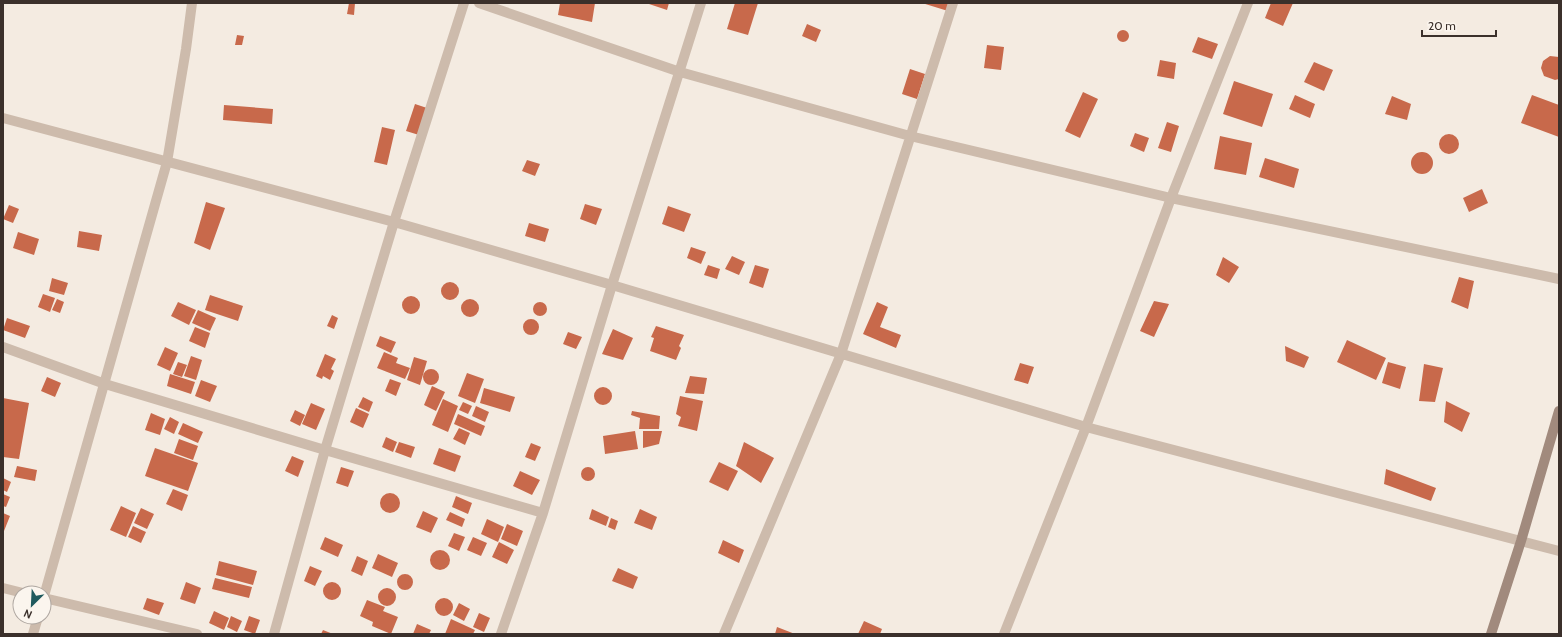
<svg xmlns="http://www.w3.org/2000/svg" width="1562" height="637" viewBox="0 0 1562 637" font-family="Cabin,sans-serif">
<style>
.building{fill:#c8694b}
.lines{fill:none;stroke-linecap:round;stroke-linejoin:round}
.minor{stroke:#cdbbac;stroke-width:10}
.secondary{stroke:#a18a7d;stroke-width:10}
</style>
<rect width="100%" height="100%" fill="#f4ebe1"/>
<path class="building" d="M349,3H355L354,15L347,14Z
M560,3H595L592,22L558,15Z
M646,3H669L667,10Z
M735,3H758L748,35L727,29Z
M922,3H950L948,11Z
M1271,3H1293L1283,26L1265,18Z
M807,24L821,30L816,42L802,36Z
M1117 36a6 6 0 1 1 12 0a6 6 0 1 1-12 0Z
M237,35L244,36L242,45H235Z
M1198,37L1218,44L1212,59L1192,52Z
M987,45L1004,47L1001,70L984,68Z
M1550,56L1559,57V79L1555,80L1544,76L1541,68L1543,61Z
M1160,60L1176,63L1174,79L1157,76Z
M1314,62L1333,70L1324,91L1304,82Z
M910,69L925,74L917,99L902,94Z
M1234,81L1273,94L1262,127L1223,114Z
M1083,92L1098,99L1080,138L1065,131Z
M1295,95L1315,104L1310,118L1289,109Z
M1532,95L1559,105V137L1521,123Z
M1392,96L1411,104L1407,120L1385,114Z
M415,104L427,108L419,135L406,131Z
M224,105L273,109L272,124L223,120Z
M1167,122L1179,126L1171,152L1158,148Z
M382,127L395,130L387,165L374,162Z
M1135,133L1149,138L1144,152L1130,146Z
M1439 144a10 10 0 1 1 20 0a10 10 0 1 1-20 0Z
M1220,136L1252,143L1246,175L1214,169Z
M1411 163a11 11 0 1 1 22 0a11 11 0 1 1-22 0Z
M1265,158L1299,169L1294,188L1259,177Z
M527,160L540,164L535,176L522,171Z
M1482,189L1488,203L1469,212L1463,198Z
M206,202L225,208L210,250L194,243Z
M585,204L602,209L596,225L580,219Z
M9,205L19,209L13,223L3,219Z
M668,206L691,214L684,232L662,224Z
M529,223L549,229L545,242L525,236Z
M79,231L102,235L99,251L77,247Z
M18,232L39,239L34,255L13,248Z
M691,247L706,252L701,264L687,258Z
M732,256L745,262L739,275L725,269Z
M1223,257L1239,267L1229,283L1216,275Z
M708,265L720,269L717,279L704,275Z
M755,265L769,269L763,288L749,283Z
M1459,277L1474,281L1468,309L1451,302Z
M52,278L68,283L64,295L49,291Z
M441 291a9 9 0 1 1 18 0a9 9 0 1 1-18 0Z
M43,294L55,298L50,312L38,307Z
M210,295L243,306L238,321L205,310Z
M402 305a9 9 0 1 1 18 0a9 9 0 1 1-18 0Z
M461 308a9 9 0 1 1 18 0a9 9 0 1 1-18 0Z
M57,299L64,302L60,313L52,310Z
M1154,301L1169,304L1154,337L1140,331Z
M178,302L196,310L189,325L171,316Z
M877,302L888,307L880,327L901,335L896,348L863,334Z
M533 309a7 7 0 1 1 14 0a7 7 0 1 1-14 0Z
M198,310L216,318L210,331L192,323Z
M332,315L338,318L334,329L327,326Z
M7,318L30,326L25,338L3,330Z
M523 327a8 8 0 1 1 16 0a8 8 0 1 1-16 0Z
M656,326L684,335L679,346L681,348L676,360L650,351L654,338L651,337Z
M195,327L210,333L205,348L189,341Z
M613,329L633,338L623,360L602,354Z
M568,332L582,337L576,349L563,344Z
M380,336L396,342L391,353L376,346Z
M1347,340L1386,358L1376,380L1337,362Z
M1285,346L1309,357L1304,368L1286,361Z
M165,347L178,353L170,371L157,365Z
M384,352L398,358L396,363L410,368L405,379L377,368Z
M325,354L336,359L331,369L334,371L330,380L323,376L322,379L316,376Z
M191,356L202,360L196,380L184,376Z
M414,357L427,361L420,385L407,380Z
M178,362L187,365L182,377L173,374Z
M1388,362L1406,367L1400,389L1382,383Z
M1020,363L1034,367L1028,384L1014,380Z
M1424,364L1443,368L1435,402L1419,401Z
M423 377a8 8 0 1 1 16 0a8 8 0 1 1-16 0Z
M467,373L484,379L475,403L458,396Z
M170,374L195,382L191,394L167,386Z
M690,376L707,378L704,394L685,393Z
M47,377L61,383L55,397L41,391Z
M390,379L401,383L396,396L385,391Z
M201,380L217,386L210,402L195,396Z
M432,386L445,392L436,411L424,405Z
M594 396a9 9 0 1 1 18 0a9 9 0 1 1-18 0Z
M484,388L515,397L510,412L480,403Z
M680,396L703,401L697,431L678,426L681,417L676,414Z
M363,397L373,402L369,412L358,407Z
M3,398L29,403L19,459L3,457Z
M443,399L458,406L448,432L432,425Z
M1446,401L1470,413L1462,432L1444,422Z
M463,402L472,406L468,414L459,410Z
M311,403L325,409L316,430L302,424Z
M476,406L489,412L485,422L472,416Z
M356,408L369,414L363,428L350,422Z
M295,410L305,415L300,426L290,421Z
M632,411L660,416L659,429H639L640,418L631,415Z
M151,413L165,419L160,435L145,430Z
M458,414L485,426L481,436L454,424Z
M170,417L179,422L174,434L164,429Z
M183,423L203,432L198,443L178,434Z
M459,428L470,433L465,445L453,439Z
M635,431L638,449L605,454L603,436Z
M643,431H662L659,444L643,448Z
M386,437L397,442L393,452L382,447Z
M179,439L198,446L193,460L174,453Z
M399,442L415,447L411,458L395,452Z
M744,442L774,458L761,483L736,466Z
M531,443L541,447L535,461L525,457Z
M155,448L198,463L188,491L145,476Z
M439,448L461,456L455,472L433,464Z
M292,456L304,461L298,477L285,471Z
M719,462L738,471L728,491L709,482Z
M17,466L37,470L35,481L14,477Z
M581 474a7 7 0 1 1 14 0a7 7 0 1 1-14 0Z
M341,467L354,471L348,487L336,483Z
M1386,469L1436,488L1431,501L1384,484Z
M520,471L540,480L532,495L513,486Z
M3,478L11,482L7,492L3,490Z
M173,489L188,495L182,511L166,504Z
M380 503a10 10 0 1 1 20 0a10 10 0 1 1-20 0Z
M3,494L10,497L6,507L3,506Z
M456,496L472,503L468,514L452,507Z
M121,506L136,513L126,537L110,530Z
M141,508L154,514L147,529L134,523Z
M592,509L609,517L606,526L589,519Z
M640,509L657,517L652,530L634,523Z
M423,511L438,518L431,533L416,527Z
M450,512L465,519L462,527L446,520Z
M3,513L10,516L4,531H3Z
M611,518L618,521L615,530L608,527Z
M487,519L504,527L498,542L481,534Z
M507,524L523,531L517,546L501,539Z
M133,526L146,532L141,543L128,537Z
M454,533L465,537L459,551L448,546Z
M325,537L343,545L338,557L320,549Z
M473,537L487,543L481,556L467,550Z
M723,540L744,550L739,563L718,553Z
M499,542L514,550L507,564L492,557Z
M430 560a10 10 0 1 1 20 0a10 10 0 1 1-20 0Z
M378,554L398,563L392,577L372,568Z
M357,556L368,561L362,576L351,571Z
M219,561L257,571L253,585L216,575Z
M310,566L322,571L315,586L304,581Z
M618,568L638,577L633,589L612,581Z
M397 582a8 8 0 1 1 16 0a8 8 0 1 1-16 0Z
M215,578L252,587L249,598L212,589Z
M186,582L201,588L195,604L180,599Z
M323 591a9 9 0 1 1 18 0a9 9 0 1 1-18 0Z
M378 597a9 9 0 1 1 18 0a9 9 0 1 1-18 0Z
M147,598L164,603L159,615L143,609Z
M435 607a9 9 0 1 1 18 0a9 9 0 1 1-18 0Z
M367,600L385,607L383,611L398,617L391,634L372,626L373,622L360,616Z
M459,603L470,609L464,621L453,615Z
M214,611L229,618L224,630L209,623Z
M479,613L490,618L484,632L473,627Z
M231,616L242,621L237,632L227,627Z
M249,616L260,620L255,634L244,630Z
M451,619L475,630L473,634H445Z
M864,621L882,629L880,634H858Z
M417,624L431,630L429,634H413Z
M777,627L795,634H775Z
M323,630L333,634H321Z"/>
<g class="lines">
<path class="minor" d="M479,3L680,72L910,136L1171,198L1559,279
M3,118L394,222L612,285L1086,427L1559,551
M3,347L105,384L325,450L543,513
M3,588L23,593
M44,596L167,162L186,49L192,3
M44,598L197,634
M33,634L38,617
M274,634L325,450L394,222L464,3
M501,634L543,513L612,285L701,3
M724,634L841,354L953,3
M1004,634L1086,427L1171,198L1248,3"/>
<path class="secondary" d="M1491,634L1521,541L1559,411"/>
</g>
<rect width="1562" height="637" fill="none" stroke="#3b302b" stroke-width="8"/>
<g transform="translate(32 605) rotate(204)"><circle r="19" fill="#fbf5ee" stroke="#aea6a0"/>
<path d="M0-3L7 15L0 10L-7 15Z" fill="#1f5a5e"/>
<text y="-6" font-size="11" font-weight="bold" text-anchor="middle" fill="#3b302b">N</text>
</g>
<path d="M1422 30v6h74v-6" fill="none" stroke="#3b302b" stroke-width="2"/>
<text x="1428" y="30" font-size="12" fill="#3b302b" stroke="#fbf5ee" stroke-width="3" paint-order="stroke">20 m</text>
</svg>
